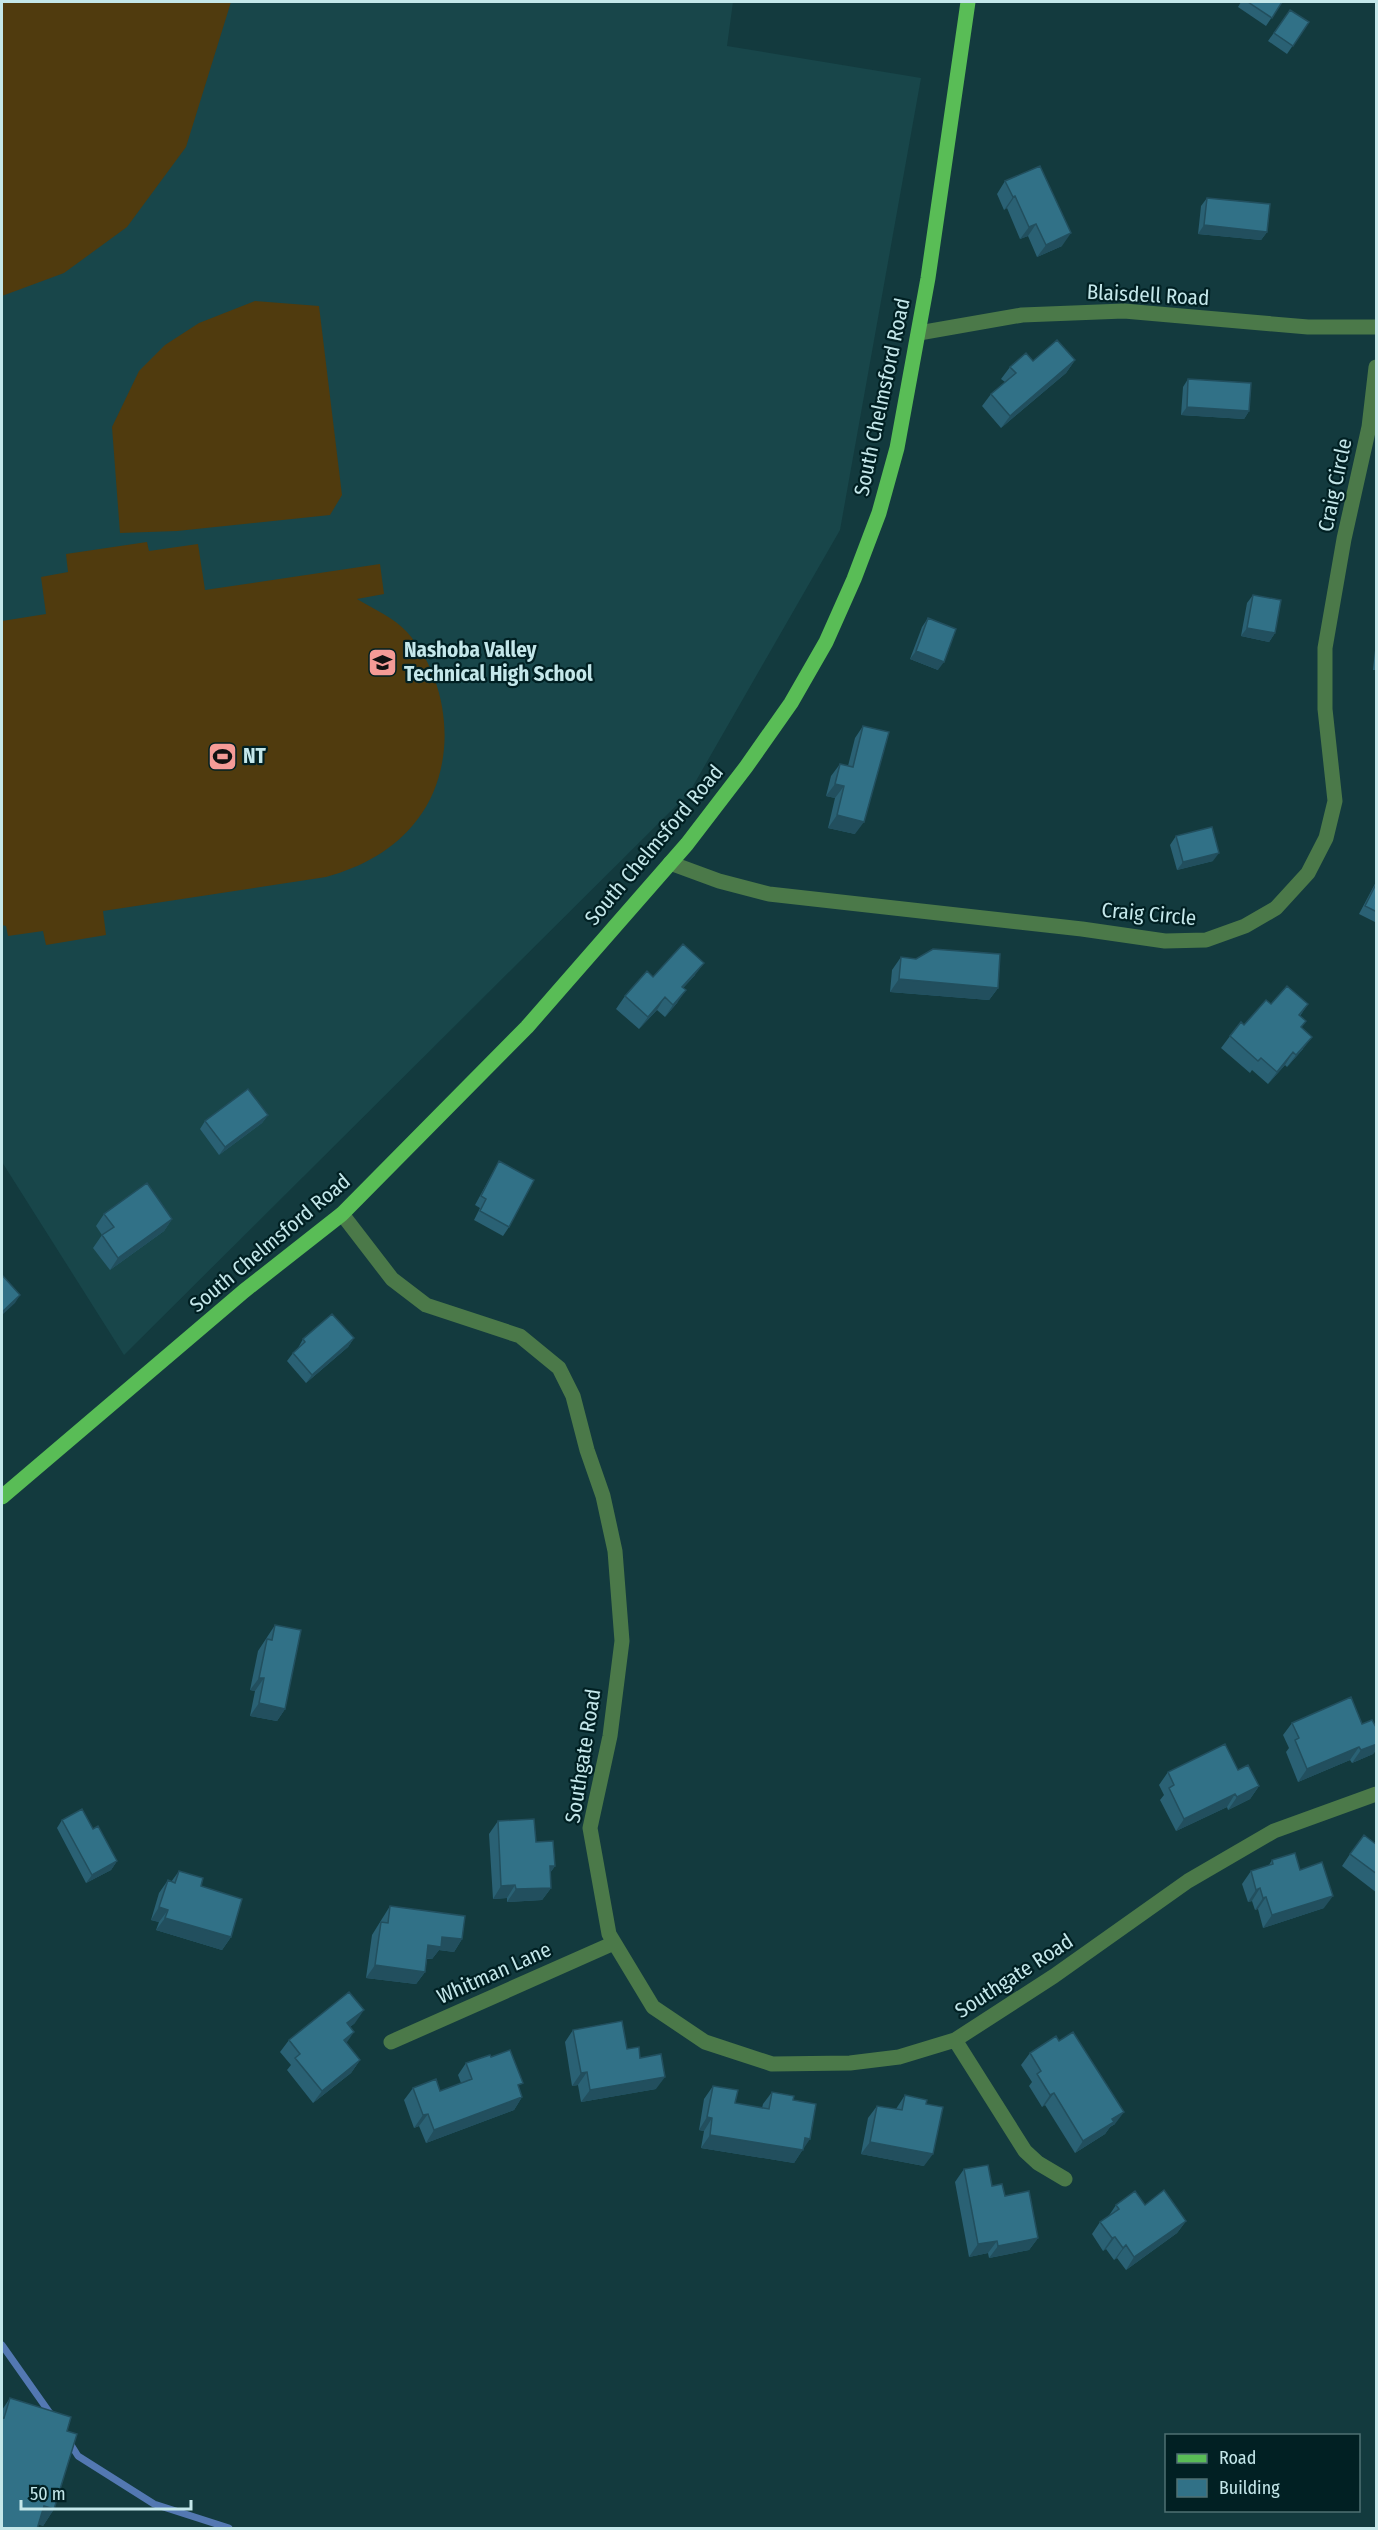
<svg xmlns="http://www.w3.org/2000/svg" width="1378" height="2530" viewBox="0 0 1378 2530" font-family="'Fira Sans Condensed',sans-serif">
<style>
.built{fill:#18464a}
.garden{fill:#503b0e}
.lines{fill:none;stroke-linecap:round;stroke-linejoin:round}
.stream{stroke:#5378b2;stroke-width:7}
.minor{stroke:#4b7949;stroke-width:15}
.major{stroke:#59bd56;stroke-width:15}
.wall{fill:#2a6174}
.shaded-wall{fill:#224f5e}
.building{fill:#317187;stroke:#224f5e;stroke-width:1.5}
.labels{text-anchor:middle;stroke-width:4.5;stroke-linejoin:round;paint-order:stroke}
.street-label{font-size:21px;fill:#c4e7ea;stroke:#012023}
.poi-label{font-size:21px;font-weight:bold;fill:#c4e7ea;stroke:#012023;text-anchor:start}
</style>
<rect width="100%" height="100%" fill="#133a3e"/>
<path class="built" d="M2,2H733L727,46L921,78L840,530L689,793L124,1355L2,1162Z"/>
<path class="garden" d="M2,2H231L186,147L127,227L64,273L2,296Z
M255,301L319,306L342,495L330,515L177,531L120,533L112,427L139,371L165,345L199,323Z
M147,542L149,551L198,544L205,590L380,564L384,594L357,599C374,609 394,618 407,632C451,682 459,766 417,820C394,850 362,867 326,877L103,911L106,935L46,945L43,931L8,936L6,926L2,925V621L46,614L41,577L68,572L66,554Z"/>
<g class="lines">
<path class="stream" d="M2,2345L52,2416
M68,2440L78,2456L154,2504L229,2528"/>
<path class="minor" d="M919,333L1022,315L1124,311L1308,327H1376
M670,863L719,881L769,894L1082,929L1165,941L1206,940L1245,926L1276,908L1308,873L1326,838L1335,801L1325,709V648L1344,539L1369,427L1376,367
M342,1214L392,1279L426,1305L520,1336L559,1368L573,1396L587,1450L603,1496L615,1551L622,1641L610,1736L590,1828L609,1934L653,2007L705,2042L772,2064L850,2063L899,2057L955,2040L1054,1976L1188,1881L1274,1831L1376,1794
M955,2040L1025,2151L1038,2163L1065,2179
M391,2042L614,1943"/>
<path class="major" d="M2,1497L244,1291L342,1214L527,1027L687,844L746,767L791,703L826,642L854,579L879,513L897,448L928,278L968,2"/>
</g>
<path class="wall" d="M1241,2H1282L1266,26L1238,7Z
M1290,10L1309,22L1287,54L1268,41Z
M1005,181L1062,246L1037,257L1028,236L1020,239L1007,208L1004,210L997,194Z
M1207,198L1267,232L1261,240L1198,234L1201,206Z
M1075,360L1066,373L1001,428L982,406L991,394L1005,382L1001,379L1010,367L1033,361Z
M1188,379L1249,411L1244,419L1181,415L1183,387Z
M1253,595L1275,633L1269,642L1241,636L1247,603Z
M928,618L938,670L910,659L922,627Z
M1377,631V670H1373Z
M863,726L855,834L828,828L835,798L826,796L831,776L840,764L848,766L855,738Z
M1176,836L1213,861L1177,870L1170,845Z
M1377,880V923L1359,914Z
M901,957L998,988L989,1000L890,992L892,970Z
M695,975L683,988L677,1003L665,1017L657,1010L639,1029L616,1009L625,996L653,977Z
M1271,1004H1308L1300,1016L1306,1021L1301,1028L1303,1049L1287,1067L1285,1065L1268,1084L1252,1070L1250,1073L1221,1048L1230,1036Z
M268,1115L262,1123L219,1155L200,1129L205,1121Z
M499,1161L509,1227L503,1236L474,1220L480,1208L475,1205L494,1170Z
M104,1214L172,1219L164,1231L110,1270L93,1248L102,1235L96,1226Z
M354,1338L348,1347L306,1383L287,1361L293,1353L298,1348L303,1339Z
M275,1625L285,1709L277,1721L250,1716L255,1691L250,1690L258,1651Z
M1292,1723L1362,1724L1377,1729V1749L1373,1754L1352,1763L1350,1760L1298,1782L1286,1752L1289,1748L1283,1735Z
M1238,1770L1259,1786L1250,1799L1228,1810L1227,1807L1176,1831L1160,1800L1164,1795L1159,1785L1168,1772Z
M62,1820L93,1829L117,1861L111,1870L86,1883L57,1828Z
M498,1821L536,1842L555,1866L550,1873L551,1888L542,1900L507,1902V1898L493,1899L489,1834Z
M1377,1845V1893L1342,1866L1350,1854Z
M1272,1860L1300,1870L1324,1908L1263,1928L1258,1909L1255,1910L1252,1901L1248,1902L1242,1884L1251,1871L1269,1865Z
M179,1871L201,1886L231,1937L222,1950L156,1930L159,1922L151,1920L159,1893L168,1880L171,1882Z
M390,1906L462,1939L454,1952L439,1950L432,1959H427L425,1972L416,1984L366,1978L372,1935Z
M355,2023L350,2027L346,2043L360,2060L351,2073L313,2103L287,2070L291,2065L280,2052L289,2040Z
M573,2030L627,2049L640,2058L656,2089L581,2102L578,2085L572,2086L565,2042Z
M1030,2053L1115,2124L1110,2127L1105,2134L1075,2153L1045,2105L1042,2107L1029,2086L1032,2082L1021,2065Z
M491,2057L519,2088L522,2097L514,2110L426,2143L419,2126L414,2128L404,2100L413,2088L440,2091L461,2083L458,2075L466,2063Z
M713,2086L735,2103L762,2108L763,2104L772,2092L793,2100L803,2149L794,2163L701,2148L704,2131L699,2130L704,2099Z
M905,2095L926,2104L924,2166L861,2154L868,2118L877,2106L896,2109Z
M964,2169L992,2186L1005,2196L1038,2238L1029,2250L989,2258L988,2253L969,2257L955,2182Z
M1116,2205H1145L1186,2221L1177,2233L1126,2270L1117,2258L1114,2260L1106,2249L1103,2251L1092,2234L1100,2222L1108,2217Z
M10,2398L67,2431L54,2509L43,2526L39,2524L2,2529V2410Z"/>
<path class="shaded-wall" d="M1015,196L1007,208L1004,210L1013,197Z
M1036,224L1028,236L1020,239L1029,227Z
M1204,225L1267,232L1261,240L1198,234Z
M1071,233L1062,246L1037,257L1046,245Z
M1075,360L1066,373L1001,428L1010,416Z
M1187,407L1249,411L1244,419L1181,415Z
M1247,628L1275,633L1269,642L1241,636Z
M916,651L944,662L938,670L910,659Z
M835,784L844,786L835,798L826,796Z
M837,815L864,822L855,834L828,828Z
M1219,853L1213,861L1177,870L1183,862Z
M704,963L695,975L673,999L682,987Z
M899,979L998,988L989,1000L890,992Z
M686,990L677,1003L665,1017L673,1005Z
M665,997L657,1010L639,1029L648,1017Z
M1312,1037L1303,1049L1287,1067L1296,1055Z
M1293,1052L1285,1065L1268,1084L1277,1072Z
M268,1115L262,1123L219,1155L225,1147Z
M172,1219L164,1231L110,1270L118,1258Z
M20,1295L15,1303L2,1315V1312Z
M354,1338L348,1347L306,1383L312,1375Z
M259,1678H264L255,1691L250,1690Z
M259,1703L285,1709L277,1721L250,1716Z
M1377,1744V1749L1373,1754L1352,1763L1361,1750Z
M1359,1747L1350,1760L1298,1782L1307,1769Z
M1259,1786L1250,1799L1228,1810L1237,1797Z
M1235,1794L1227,1807L1176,1831L1184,1819Z
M117,1861L111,1870L86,1883L92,1875Z
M550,1866H555L546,1878Z
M515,1885L507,1898L493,1899L501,1886Z
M551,1888L542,1900L507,1902L516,1889Z
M1260,1888L1252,1901L1248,1902L1256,1890Z
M1333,1896L1324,1908L1263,1928L1272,1915Z
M1266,1897L1258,1909L1255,1910L1263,1898Z
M159,1907L168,1910L159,1922L151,1920Z
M165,1918L231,1937L222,1950L156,1930Z
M442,1937L462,1939L454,1952L439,1950L432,1959L420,1958L428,1945Z
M375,1965L425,1972L416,1984L366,1978Z
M364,2010L355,2023L338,2036L347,2023Z
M354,2032L345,2045L344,2040Z
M360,2060L351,2073L313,2103L322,2091Z
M587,2072L578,2085L572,2086L581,2073Z
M665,2077L656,2089L581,2102L590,2090Z
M1054,2093L1045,2105L1042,2107L1050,2095Z
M522,2097L514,2110L426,2143L434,2130Z
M1124,2112L1115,2124L1110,2127L1105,2134L1075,2153L1083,2141L1112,2119Z
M428,2114L419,2126L414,2128L423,2115Z
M707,2117L712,2118L704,2131L699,2130Z
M710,2135L805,2138L810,2139L794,2163L701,2148Z
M870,2142L933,2154L924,2166L861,2154Z
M1186,2221L1177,2233L1126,2270L1134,2257Z
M1115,2237L1106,2249L1103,2251L1112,2238Z
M1038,2238L1029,2250L989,2258L998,2246Z
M997,2241L988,2253L969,2257L978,2244Z
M1126,2245L1117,2258L1114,2260L1123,2248Z
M44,2506L54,2509L43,2526L33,2523Z"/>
<path class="building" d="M1248,2H1282L1272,18Z
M1290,10L1309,22L1293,46L1274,33Z
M1040,166L1071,233L1046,245L1036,224L1029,227L1015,196L1013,197L1005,181Z
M1207,198L1270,204L1267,232L1204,225Z
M1057,340L1075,360L1010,416L991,394L1016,373L1010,367L1026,353L1033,361Z
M1188,379L1251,383L1249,411L1187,407Z
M1253,595L1281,600L1275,633L1247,628Z
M928,618L956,629L944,662L916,651Z
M863,726L889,732L864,822L837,815L844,786L835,784L840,764L853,767Z
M1212,827L1219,853L1183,862L1176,836Z
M1377,882V912L1365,906Z
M683,944L704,963L682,987L686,990L673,1005L665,997L648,1017L625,996L647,971L653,977Z
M933,949L1000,954L998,988L899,979L901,957L916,959Z
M1287,986L1308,1004L1299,1015L1306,1021L1301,1027L1312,1037L1296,1055L1293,1052L1277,1072L1261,1058L1258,1061L1230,1036L1241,1022L1244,1025L1266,1000L1271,1004Z
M248,1089L268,1115L225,1147L205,1121Z
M499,1161L534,1180L509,1227L480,1211L486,1199L481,1196Z
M147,1183L172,1219L118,1258L102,1235L114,1227L104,1214Z
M2,1275L20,1295L2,1312Z
M332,1314L354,1338L312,1375L293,1353L305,1342L303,1339Z
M275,1625L301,1630L285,1709L259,1703L264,1678H259L267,1639L272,1640Z
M1351,1697L1362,1724L1372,1720L1377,1729V1744L1361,1750L1359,1747L1307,1769L1295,1740L1299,1738L1292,1723Z
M1225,1744L1238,1770L1248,1765L1259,1786L1237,1797L1235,1794L1184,1819L1169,1788L1174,1785L1168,1772Z
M82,1809L93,1829L98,1826L117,1861L92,1875L62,1820Z
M534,1819L536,1842L553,1841L555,1866H550L551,1888L516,1889L515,1885L501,1886L498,1821Z
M1364,1835L1377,1845V1874L1350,1854Z
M1295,1853L1300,1870L1322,1862L1333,1896L1272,1915L1266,1897L1263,1898L1260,1888L1256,1890L1251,1871L1273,1864L1272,1860Z
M179,1871L203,1878L201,1886L242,1899L231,1937L165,1918L168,1910L159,1907L168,1880L175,1883Z
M390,1906L465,1916L462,1939L442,1937L441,1947L428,1945L425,1972L375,1965L381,1922L388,1923Z
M349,1992L364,2010L347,2023L354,2032L344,2040L360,2060L322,2091L295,2058L300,2054L289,2040Z
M622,2021L627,2049L639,2047L640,2058L661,2054L665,2077L590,2090L587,2072L581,2073L573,2030Z
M1073,2032L1124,2112L1112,2119L1114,2122L1083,2141L1054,2093L1050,2095L1037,2074L1041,2071L1030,2053L1056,2036L1059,2041Z
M510,2050L523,2083L518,2085L522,2097L434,2130L428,2114L423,2115L413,2088L436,2079L440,2091L472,2079L466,2063L490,2055L491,2057Z
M713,2086L738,2090L735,2103L769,2109L772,2092L794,2096L793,2100L816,2104L810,2139L805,2138L803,2150L710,2135L712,2118L707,2117Z
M905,2095L927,2100L926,2104L943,2107L933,2154L870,2142L877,2106L902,2110Z
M988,2165L992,2186L1002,2184L1005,2196L1029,2191L1038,2238L998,2246L997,2241L978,2244L964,2169Z
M1164,2190L1186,2221L1134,2257L1126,2245L1123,2248L1115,2237L1112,2238L1100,2222L1119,2209L1116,2205L1135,2191L1145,2205Z
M10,2398L71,2417L67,2431L77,2434L54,2509L44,2506L37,2529H2V2417L4,2418Z"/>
<defs>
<symbol id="school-square" viewBox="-11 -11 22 22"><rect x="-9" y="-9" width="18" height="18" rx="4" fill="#f59b97" stroke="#012023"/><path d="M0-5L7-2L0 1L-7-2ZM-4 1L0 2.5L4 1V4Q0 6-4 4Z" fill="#111"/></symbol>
<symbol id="stadium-square" viewBox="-11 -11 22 22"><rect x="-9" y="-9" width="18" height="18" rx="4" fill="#f59b97" stroke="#012023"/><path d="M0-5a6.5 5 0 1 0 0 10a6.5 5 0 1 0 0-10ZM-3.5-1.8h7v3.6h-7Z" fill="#111"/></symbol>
</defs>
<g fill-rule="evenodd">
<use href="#school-square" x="366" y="646" width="33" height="33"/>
<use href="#stadium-square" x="206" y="740" width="33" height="33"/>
</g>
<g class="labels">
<g class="street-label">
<text transform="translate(1148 295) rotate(3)" y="7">Blaisdell Road</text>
<text transform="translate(882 397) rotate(-78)" y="7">South Chelmsford Road</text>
<text transform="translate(1335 485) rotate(-78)" y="7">Craig Circle</text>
<text transform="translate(654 845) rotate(-50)" y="7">South Chelmsford Road</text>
<text transform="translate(1149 914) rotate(5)" y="7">Craig Circle</text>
<text transform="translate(270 1243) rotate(-40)" y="7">South Chelmsford Road</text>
<text transform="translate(583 1756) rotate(-81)" y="7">Southgate Road</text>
<text transform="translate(494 1973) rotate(-24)" y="7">Whitman Lane</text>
<text transform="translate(1014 1976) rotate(-33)" y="7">Southgate Road</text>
</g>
<g class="poi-label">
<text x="404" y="657">Nashoba Valley<tspan x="404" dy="24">Technical High School</tspan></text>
<text x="243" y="763">NT</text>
</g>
</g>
<rect width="1378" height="2530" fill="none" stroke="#c4e7ea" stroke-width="6"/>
<rect x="1165" y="2434" width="195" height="78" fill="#012023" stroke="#4f7073" stroke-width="1.5"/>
<rect x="1177" y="2454" width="30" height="9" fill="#59bd56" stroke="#4f7073" stroke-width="1.5"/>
<text x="1219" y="2464" font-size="18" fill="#c4e7ea">Road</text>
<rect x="1177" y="2479" width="30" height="18" fill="#317187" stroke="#4f7073" stroke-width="1.5"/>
<text x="1219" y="2494" font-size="18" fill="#c4e7ea">Building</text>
<path d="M21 2500v9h170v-9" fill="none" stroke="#c4e7ea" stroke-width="3"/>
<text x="30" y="2500" font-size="18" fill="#c4e7ea" stroke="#012023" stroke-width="4.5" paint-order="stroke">50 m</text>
</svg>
